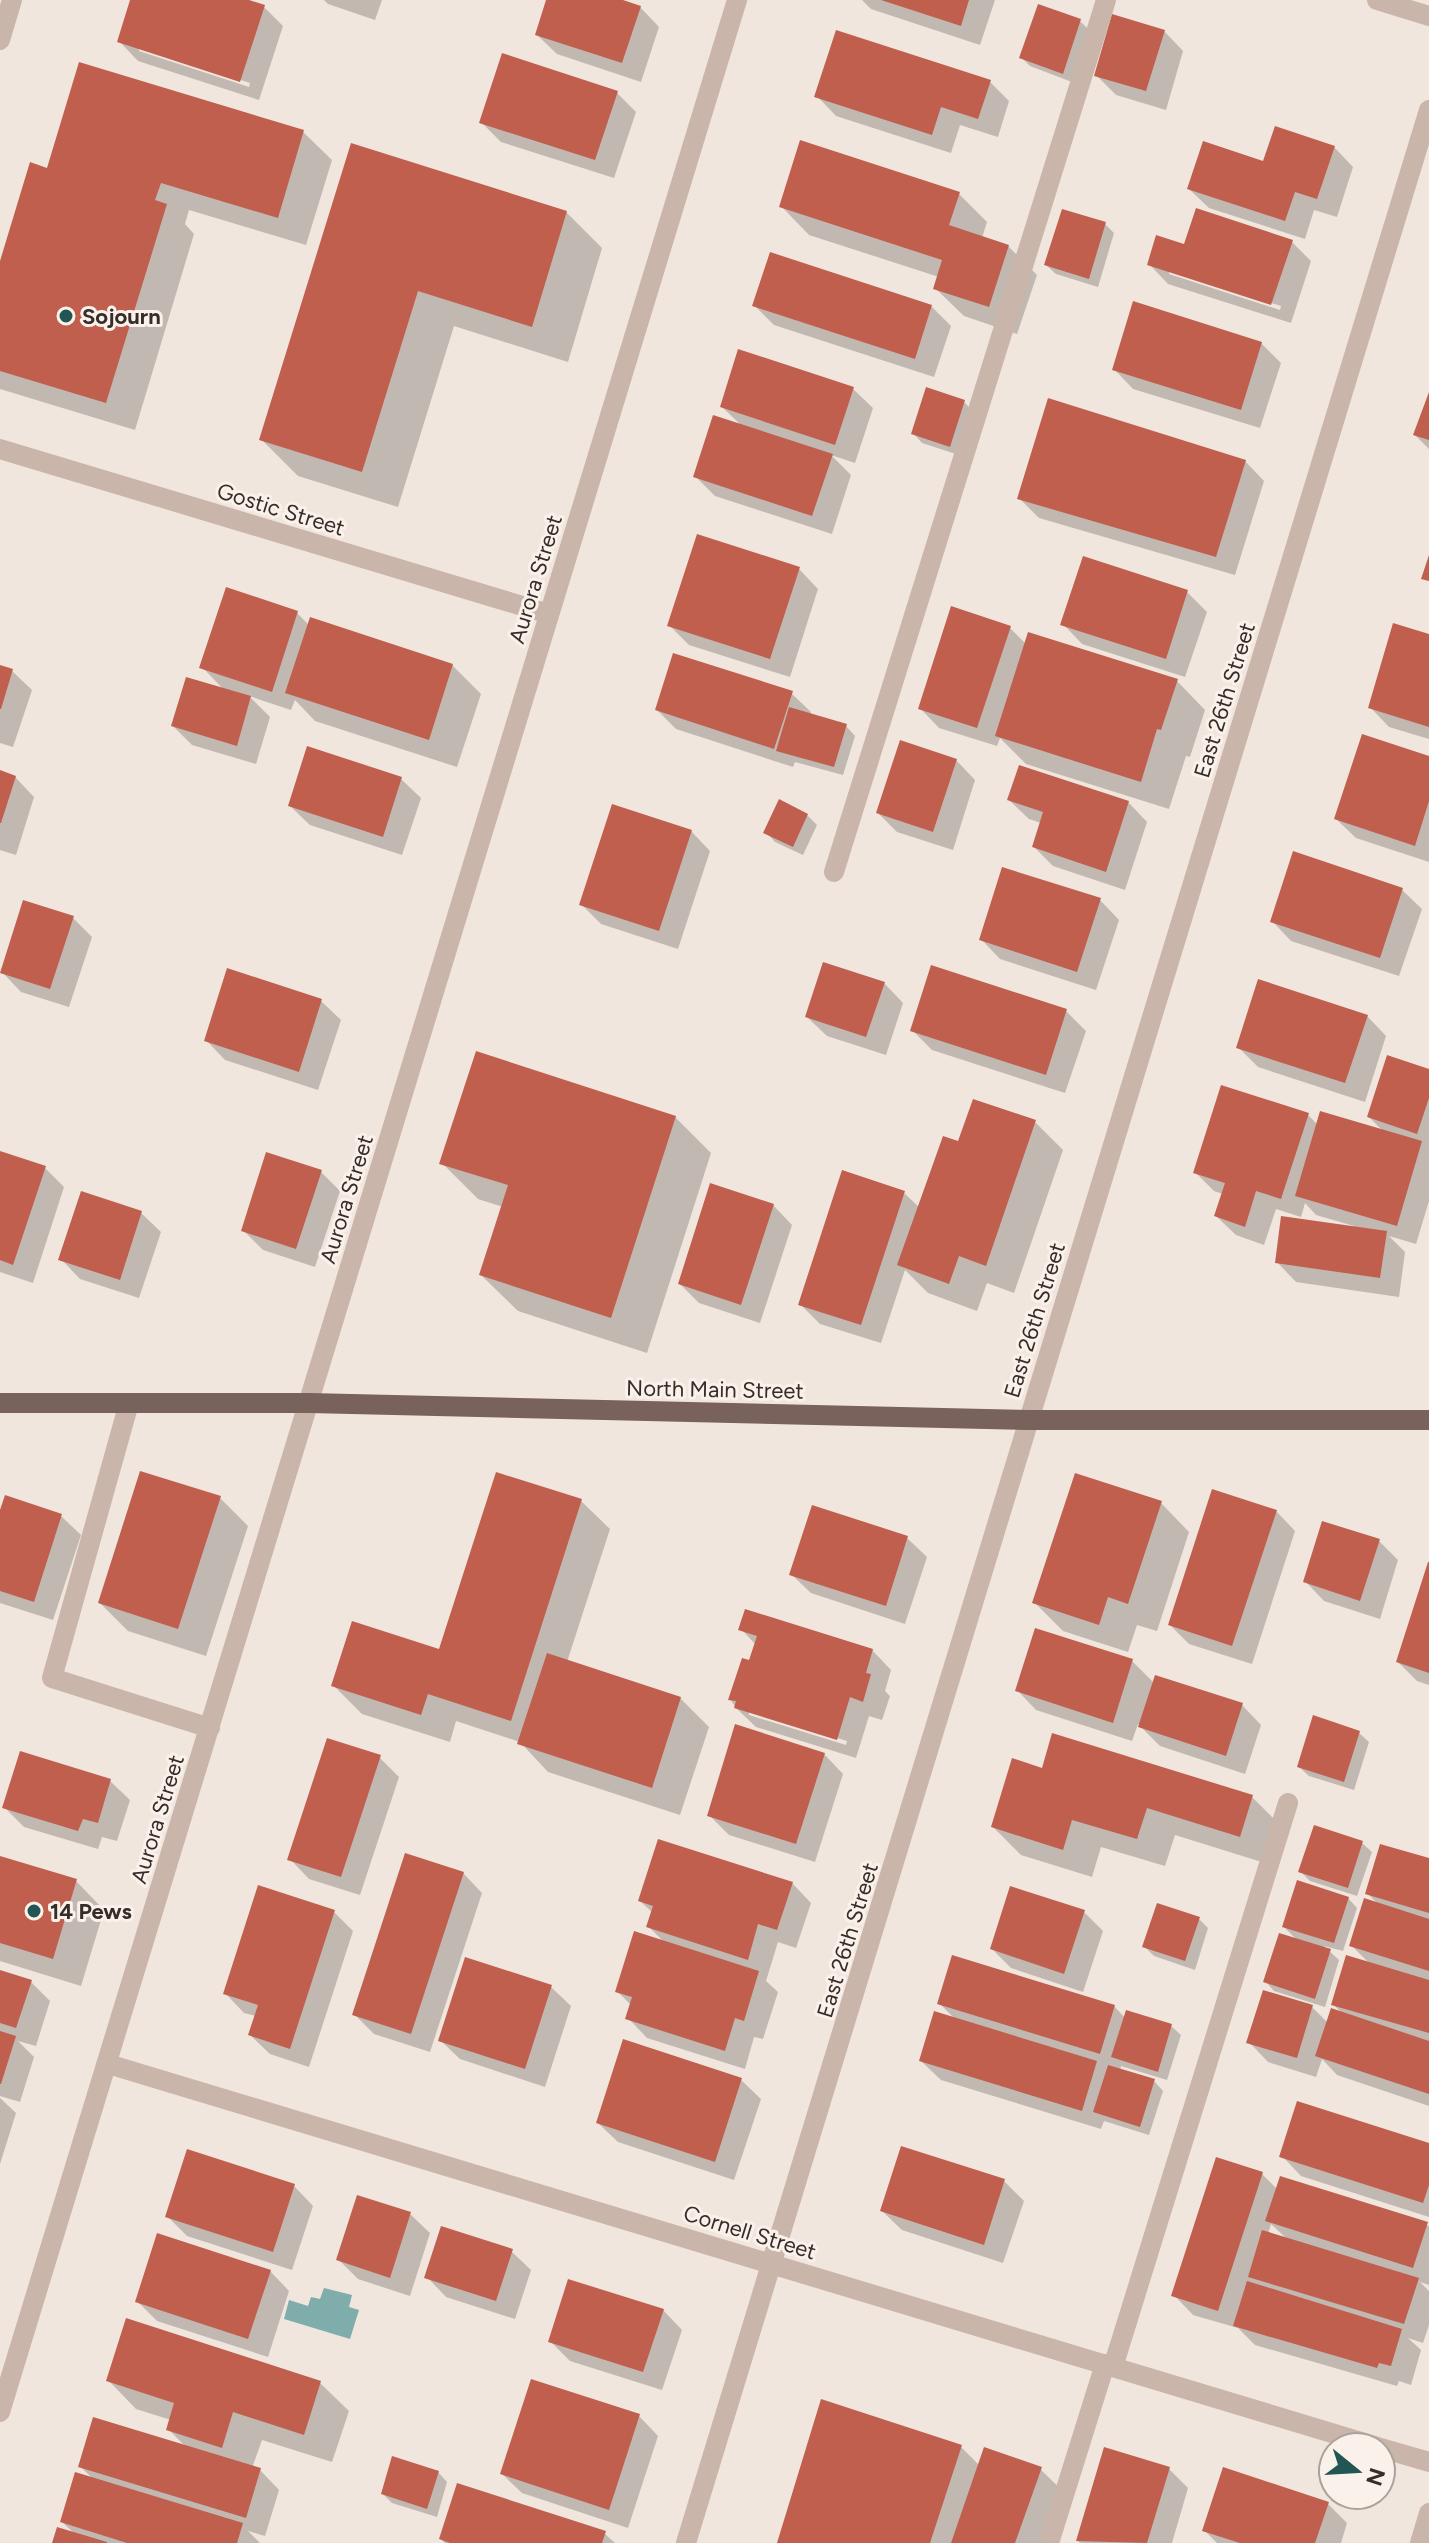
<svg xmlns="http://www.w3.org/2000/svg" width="1429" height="2543" viewBox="0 0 1429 2543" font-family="Figtree,sans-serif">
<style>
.water{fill:#7eadab}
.shadow{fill:#0003;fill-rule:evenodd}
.building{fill:#c05f4d}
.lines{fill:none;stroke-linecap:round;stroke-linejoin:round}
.minor{stroke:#c9b5aa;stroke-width:20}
.major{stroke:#78625b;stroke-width:20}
.poi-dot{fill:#215655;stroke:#f9f1ea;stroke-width:3}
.labels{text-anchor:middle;stroke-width:6;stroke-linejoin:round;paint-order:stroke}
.poi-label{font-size:22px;font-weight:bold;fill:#362c29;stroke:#f9f1ea;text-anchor:start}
.street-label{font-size:22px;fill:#362c29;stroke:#f9f1ea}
</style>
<rect width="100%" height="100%" fill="#f1e6de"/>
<path class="water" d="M324,2288L352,2295L349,2307L359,2310L350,2339L284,2319L289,2300L308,2306L311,2297L320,2299Z"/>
<path class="shadow" d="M132,0H242L264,7L283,26L259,100L138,61L119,41ZM139,47L250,83L249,87L139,51Z
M324,0H382L375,20L328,4Z
M548,0H617L640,7L659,27L641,82L557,54L537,35Z
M862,0H995L980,45L871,9Z
M1039,6L1080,21L1090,31L1072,82L1030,66L1021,57Z
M1164,31L1183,51L1166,110L1116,95L1096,75Z
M990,82L1009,101L998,137L960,125L951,153L836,116L817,96Z
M616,92L636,112L614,178L501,142L481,122Z
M303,132L332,160L306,245L189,210L185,224L194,234L135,430L0,389V268L49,171Z
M353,146L566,212L602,248L568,362L454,326L398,507L298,476L262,440Z
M1334,147L1353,167L1337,217L1314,210L1305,239L1209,208L1189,189L1265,163Z
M959,194L987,222L982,238L1008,246L1037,275L1017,334L964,316L935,288L939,277L809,235L781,206Z
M1105,224L1114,233L1098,287L1056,274L1046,265Z
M1292,242L1311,261L1291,323L1168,284L1149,264L1186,246ZM1169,270L1281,306L1280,310L1169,274Z
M755,306H931L951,326L934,377L774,325Z
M1261,343L1281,363L1260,428L1133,389L1114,369Z
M853,389L873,408L855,463L831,455L851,475L832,534L715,496L696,477L742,426L722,407Z
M1429,397V449L1415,435Z
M964,402L973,411L959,455L922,443L913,433Z
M1245,461L1264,481L1235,575L1039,518L1020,499Z
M799,569L818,589L790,677L689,645L669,625Z
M1187,592L1207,612L1185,677L1082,644L1063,624Z
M297,613L309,625L452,665L481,694L457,767L315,721L295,700L291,710L249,696L270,717L256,764L192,745L173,726L224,690L202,667Z
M1010,628L1026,644L1177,681L1205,710L1190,757L1186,756L1169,809L1026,764L1000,738L997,746L939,728L920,708Z
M1429,636V739L1389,727L1370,707Z
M0,667L12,671L32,690L13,747L0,743Z
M791,693L811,712L810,715L846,726L855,736L843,775L795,762L793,767L676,729L657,710Z
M1429,758V862L1356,838L1336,819Z
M956,760L975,780L953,850L897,832L878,813Z
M0,773L15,777L34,797L16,855L0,850Z
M401,779L421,798L402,855L310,825L290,806Z
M1009,800L1128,802L1147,822L1125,890L1053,866L1034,847L1041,823L1029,819Z
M807,815L817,825L803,855L775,842L766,832Z
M691,831L710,851L678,949L601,924L581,904Z
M1402,890L1422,909L1399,976L1291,941L1272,921Z
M1100,900L1119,920L1096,990L1000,959L981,939Z
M73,918L92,937L69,1007L21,992L2,972Z
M884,983L903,1003L886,1055L827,1036L807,1017Z
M321,1001L341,1020L318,1090L225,1060L206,1040Z
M1066,1011L1086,1031L1065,1093L932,1050L912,1030Z
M1367,1016L1386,1036L1365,1102L1258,1067L1238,1047Z
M1429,1071V1201L1416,1244L1389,1236L1405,1252L1399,1297L1296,1282L1277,1262L1354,1228V1226L1316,1215L1305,1203L1301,1217L1276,1209L1264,1245L1236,1235L1216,1216L1223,1194L1214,1191L1195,1172L1308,1115L1318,1125L1384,1132L1369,1117Z
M675,1117L711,1153L647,1353L518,1311L481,1275L503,1207L478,1199L442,1163Z
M1035,1122L1063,1150L1014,1293L987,1283L977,1311L928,1293L905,1270L881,1343L820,1324L800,1304L904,1193L920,1208L959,1144Z
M0,1153L45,1168L64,1187L33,1283L0,1272Z
M321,1172L340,1191L315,1267L263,1250L243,1230Z
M773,1205L792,1225L760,1323L699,1303L680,1284Z
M141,1213L161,1232L139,1298L80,1279L61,1259Z
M220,1498L248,1526L206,1656L128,1631L100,1603Z
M581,1501L610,1529L567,1662L680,1698L709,1727L680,1815L548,1772L520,1742L456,1721L450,1742L362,1714L334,1686L440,1652Z
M1161,1503L1189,1532L1157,1631L1137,1625L1128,1652L1063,1631L1035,1603Z
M1276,1511L1295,1531L1252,1664L1189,1644L1170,1625Z
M0,1516H61L81,1535L53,1620L0,1603Z
M907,1538L927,1557L905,1624L811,1593L791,1574Z
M1379,1541L1398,1560L1380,1619L1324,1601L1305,1581Z
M1429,1566V1685L1417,1681L1398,1662Z
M741,1629L872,1650L891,1670L885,1691L890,1696L882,1720L869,1716L856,1758L756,1727L736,1708L730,1699L750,1663L756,1645ZM749,1711L847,1741L846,1745L749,1715Z
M1036,1630L1132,1661L1154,1683L1242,1705L1261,1725L1245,1774L1160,1746L1138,1724L1132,1741L1036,1710L1017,1690Z
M1359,1733L1369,1742L1354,1790L1309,1776L1299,1767Z
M824,1754L843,1774L815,1862L729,1835L709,1815Z
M379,1757L399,1777L360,1895L309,1879L290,1859Z
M1043,1770L1252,1797L1280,1825L1268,1864L1175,1835L1165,1866L1101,1847L1092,1877L1021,1855L993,1827Z
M110,1781L130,1800L117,1841L102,1837L98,1849L24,1827L4,1807Z
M1362,1843L1372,1852L1357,1896L1310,1881L1301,1872Z
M0,1858L76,1881L104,1910L81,1986L0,1961Z
M1429,1860V2106L1337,2075L1322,2059L1316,2077L1268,2062L1249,2042L1308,2003L1328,2023L1343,2014L1333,2004L1370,1964L1352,1946L1379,1905L1368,1894Z
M463,1873L482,1893L430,2052L374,2034L354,2014Z
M792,1883L811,1903L796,1948L778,1942L766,1981L778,1992L763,2039L754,2037L745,2069L647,2038L628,2018L632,2006L617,1991L665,1943L649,1927L653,1913L640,1901Z
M1348,1898L1357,1908L1343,1951L1324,1946L1339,1960L1325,2007L1274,1991L1265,1981L1299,1942L1284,1927Z
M334,1912L353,1931L309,2067L270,2054L250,2035L256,2016L244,2013L225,1993Z
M1084,1912L1103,1931L1083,1992L1011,1968L992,1949Z
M1199,1919L1208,1928L1195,1970L1154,1956L1145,1947Z
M0,1973L31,1982L50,2001L36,2046L18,2041L34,2057L20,2102L0,2096Z
M551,1987L571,2006L545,2087L460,2059L440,2040Z
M939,2003L1114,2006L1125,2018L1171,2026L1181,2035L1167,2080L1121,2066L1120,2071L1154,2081L1163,2091L1149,2135L1104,2121L1101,2129L941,2080L921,2061L956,2020Z
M741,2080L761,2099L734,2180L618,2142L598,2123Z
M0,2098L16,2113L0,2164Z
M1429,2145V2217L1301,2176L1282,2156Z
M1262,2174L1278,2190L1429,2226V2285L1420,2282L1429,2291V2325L1423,2343L1408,2338L1421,2350L1411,2385L1399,2381L1397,2386L1255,2345L1238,2328L1193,2315L1174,2295ZM1271,2224L1288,2240L1268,2234Z
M1004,2181L1024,2201L1003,2263L902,2230L882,2211Z
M294,2186L313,2206L292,2270L187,2236L167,2216Z
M410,2214L430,2233L410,2296L358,2279L338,2259Z
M511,2251L531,2270L515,2319L446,2297L427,2277Z
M270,2271L289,2291L268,2357L157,2321L137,2301Z
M663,2310L682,2330L662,2390L570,2361L551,2342Z
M108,2380L320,2383L349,2411L332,2462L262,2440L252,2468L260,2470L279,2490L265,2536L248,2531L260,2543H55L75,2534L62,2522L94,2480L80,2466L187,2448L168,2429L171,2420L136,2409Z
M639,2416L658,2436L628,2528L522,2493L502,2474Z
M961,2447L979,2465L1040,2469L1069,2497L1053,2543H778Z
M1169,2469L1188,2488L1172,2543H1080L1078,2541Z
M438,2472L447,2482L437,2517L392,2503L383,2494Z
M1328,2504L1347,2523L1341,2543H1217L1204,2530Z
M604,2533L615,2543H445L441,2539Z"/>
<path class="building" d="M130,0H249L265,5L240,82L117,42Z
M546,0H623L641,6L622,63L535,35Z
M881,0H969L961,26Z
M1038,4L1081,19L1063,74L1019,58Z
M1112,14L1165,30L1146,91L1094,76Z
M836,30L991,80L978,119L941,107L932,135L814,97Z
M502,53L618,91L595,160L479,123Z
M79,62L304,130L278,218L161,183L155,200L167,204L106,403L0,371V261L30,162L47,168Z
M1275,126L1335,146L1317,199L1295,192L1285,221L1187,189L1203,141L1263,161Z
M800,140L960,192L949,225L1009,245L989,307L933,289L942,260L779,207Z
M351,143L567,211L532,327L418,291L362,472L259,440Z
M1196,208L1293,240L1271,305L1147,265L1156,235L1184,244Z
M1062,209L1106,222L1089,279L1044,265Z
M770,252L932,305L915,359L752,306Z
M1133,301L1262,342L1241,410L1112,370Z
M738,349L854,387L835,445L720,407Z
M926,387L965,400L950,447L911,434Z
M1429,392V440L1413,435Z
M1048,398L1246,460L1216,557L1017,499Z
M713,415L833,454L812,516L693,477Z
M697,534L800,567L770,659L667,626Z
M1429,555V581L1421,579Z
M1083,556L1188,590L1166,659L1060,625Z
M226,587L298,611L272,692L199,668Z
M951,606L1011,626L977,728L918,709Z
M310,617L453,664L429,740L285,693Z
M1393,623L1429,634V727L1368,708Z
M1028,632L1178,679L1161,730L1157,729L1141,782L995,736Z
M673,653L793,691L774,749L655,710Z
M0,665L13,669L1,709H0Z
M186,677L251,696L237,746L171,726Z
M789,707L847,724L834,767L776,751Z
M1362,734L1429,756V801L1415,846L1334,819Z
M900,740L957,759L933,832L876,813Z
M307,746L402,777L383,837L288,806Z
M1019,765L1129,801L1106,872L1032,847L1043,812L1007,800Z
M0,770L16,776L1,823H0Z
M779,799L808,814L793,847L763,833Z
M612,804L692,830L659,931L579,905Z
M1293,851L1403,888L1380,958L1270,922Z
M1002,867L1101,898L1077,972L979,940Z
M23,900L74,916L50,989L0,973Z
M823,962L885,982L866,1037L805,1017Z
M931,965L1067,1009L1046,1075L910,1031Z
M227,968L322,999L299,1072L204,1041Z
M1258,979L1368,1015L1345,1083L1236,1048Z
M476,1051L676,1116L611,1318L479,1275L508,1185L439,1164Z
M1387,1055L1429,1069V1098L1417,1134L1367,1117Z
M1221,1085L1309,1113L1281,1199L1256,1191L1245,1227L1214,1216L1225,1183L1193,1173Z
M973,1099L1036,1120L986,1266L959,1256L949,1284L897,1265L943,1136L958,1141Z
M1320,1111L1422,1141L1397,1226L1295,1196Z
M0,1151L46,1166L13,1265L0,1260Z
M266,1152L322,1170L296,1249L241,1231Z
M842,1170L905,1191L861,1325L798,1305Z
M710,1183L774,1204L741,1305L678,1284Z
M81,1191L142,1211L120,1280L58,1260Z
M1281,1216L1387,1231L1380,1278L1275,1263Z
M140,1471L221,1496L178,1629L98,1603Z
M496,1472L582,1499L511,1721L428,1694L421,1715L331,1686L352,1621L439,1649Z
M1075,1473L1162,1501L1128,1604L1108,1597L1099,1625L1032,1603Z
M1212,1489L1277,1510L1232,1646L1168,1625Z
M5,1495L62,1514L34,1602L0,1591V1510Z
M812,1505L908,1536L886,1606L789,1575Z
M1322,1521L1380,1539L1360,1601L1303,1582Z
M1428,1562H1429V1673L1396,1662Z
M745,1609L873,1649L866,1673L871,1674L863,1702L850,1697L837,1740L734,1708L736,1701L728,1700L742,1658L749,1660L757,1636L738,1630Z
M1035,1628L1133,1659L1113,1723L1015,1691Z
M547,1653L681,1697L652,1788L517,1744Z
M1155,1675L1243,1703L1226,1756L1138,1727Z
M1313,1715L1360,1731L1344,1782L1297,1767Z
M735,1724L825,1753L796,1844L707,1816Z
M1052,1733L1253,1795L1240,1837L1147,1808L1137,1839L1072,1820L1063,1850L991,1827L1012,1758L1042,1768Z
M327,1738L381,1755L341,1877L287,1860Z
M20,1751L111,1779L98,1823L83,1819L78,1831L2,1808Z
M1314,1825L1363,1841L1348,1888L1298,1872Z
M658,1839L793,1882L777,1930L758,1924L748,1960L646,1927L653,1906L638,1901Z
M1380,1844L1429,1858V1913L1365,1894Z
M405,1853L464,1872L411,2034L352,2015Z
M0,1856L77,1879L53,1959L0,1943Z
M1297,1880L1349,1897L1334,1943L1282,1927Z
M258,1885L335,1910L290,2049L248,2035L258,2005L223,1994Z
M1010,1886L1085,1910L1064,1974L990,1949Z
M1364,1898L1429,1919V1971L1349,1946Z
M1157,1903L1200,1917L1185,1961L1142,1947Z
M634,1931L759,1971L744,2021L735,2018L725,2051L625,2019L632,1997L615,1992Z
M1279,1933L1331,1949L1315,1999L1263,1982Z
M952,1955L1115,2005L1100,2054L937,2004Z
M1346,1955L1429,1980V2033L1331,2005Z
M465,1957L552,1985L525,2069L438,2041Z
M0,1970L32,1980L16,2028L0,2023Z
M1263,1990L1313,2005L1297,2058L1246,2043Z
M1331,2008L1429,2041V2094L1315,2056Z
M1126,2010L1172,2024L1158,2072L1111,2057Z
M934,2011L1097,2061L1082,2111L919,2061Z
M0,2031L16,2036L1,2084H0Z
M623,2039L742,2078L715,2162L596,2123Z
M1108,2065L1155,2079L1140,2127L1093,2112Z
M1297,2101L1429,2143V2185L1423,2203L1279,2157Z
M901,2146L1005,2179L984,2245L880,2211Z
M187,2149L295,2184L273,2252L165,2217Z
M1216,2157L1263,2172L1218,2311L1171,2296Z
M1280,2176L1428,2222L1413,2268L1265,2221Z
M357,2195L411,2212L390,2278L336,2260Z
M441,2226L513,2249L496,2301L424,2278Z
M1262,2230L1419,2278L1404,2324L1248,2277Z
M157,2233L271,2270L248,2339L135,2302Z
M568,2279L664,2309L643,2372L548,2342Z
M1247,2281L1402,2329L1391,2366L1379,2363L1377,2368L1233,2326Z
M126,2318L321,2381L304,2435L233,2412L222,2448L166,2430L174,2403L106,2381Z
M531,2379L640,2414L609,2510L500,2474Z
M821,2399L962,2445L930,2543H777Z
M93,2417L261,2468L246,2518L78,2467Z
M984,2447L1042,2467L1015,2543H951Z
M1104,2447L1170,2467L1147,2543L1076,2541Z
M392,2456L439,2471L427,2509L381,2494Z
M1223,2467L1329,2502L1315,2543H1240L1202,2531Z
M75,2472L243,2523L237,2543H127L60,2522Z
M457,2483L606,2531L602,2543H450L439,2539Z
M57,2527L107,2542V2543H52Z"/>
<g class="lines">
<path class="minor" d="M1377,0L1429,16
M0,40L12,0
M0,449L549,614
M834,872L1106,0
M129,1403L52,1678L210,1728
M108,2064L1378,2447
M1113,2367L1288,1803
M0,2412L737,0
M1381,2448L1429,2462
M686,2543C936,1733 1181,921 1429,110
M1049,2543L1105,2364
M1420,2543L1429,2513"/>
<path class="major" d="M0,1403H309L1028,1420H1429"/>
</g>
<g class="poi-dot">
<circle cx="66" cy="316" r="8"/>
<circle cx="34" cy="1911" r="8"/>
</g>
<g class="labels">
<g class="poi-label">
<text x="82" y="324">Sojourn</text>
<text x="50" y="1919">14 Pews</text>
</g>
<g class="street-label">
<text transform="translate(281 509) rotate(17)" y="8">Gostic Street</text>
<text transform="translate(535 579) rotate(-73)" y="8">Aurora Street</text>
<text transform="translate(1224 700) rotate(-73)" y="8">East 26th Street</text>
<text transform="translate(346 1199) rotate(-73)" y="8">Aurora Street</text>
<text transform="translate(1034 1320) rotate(-73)" y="8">East 26th Street</text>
<text transform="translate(715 1389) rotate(1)" y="8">North Main Street</text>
<text transform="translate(157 1819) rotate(-73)" y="8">Aurora Street</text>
<text transform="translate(847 1940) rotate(-73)" y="8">East 26th Street</text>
<text transform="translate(750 2232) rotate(17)" y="8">Cornell Street</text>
</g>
</g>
<g transform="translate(1357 2471) rotate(108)"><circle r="38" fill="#f9f1ea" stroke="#aba29d" stroke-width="2"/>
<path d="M0-6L14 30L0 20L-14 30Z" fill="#215655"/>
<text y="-12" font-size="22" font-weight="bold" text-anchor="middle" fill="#362c29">N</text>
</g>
</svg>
